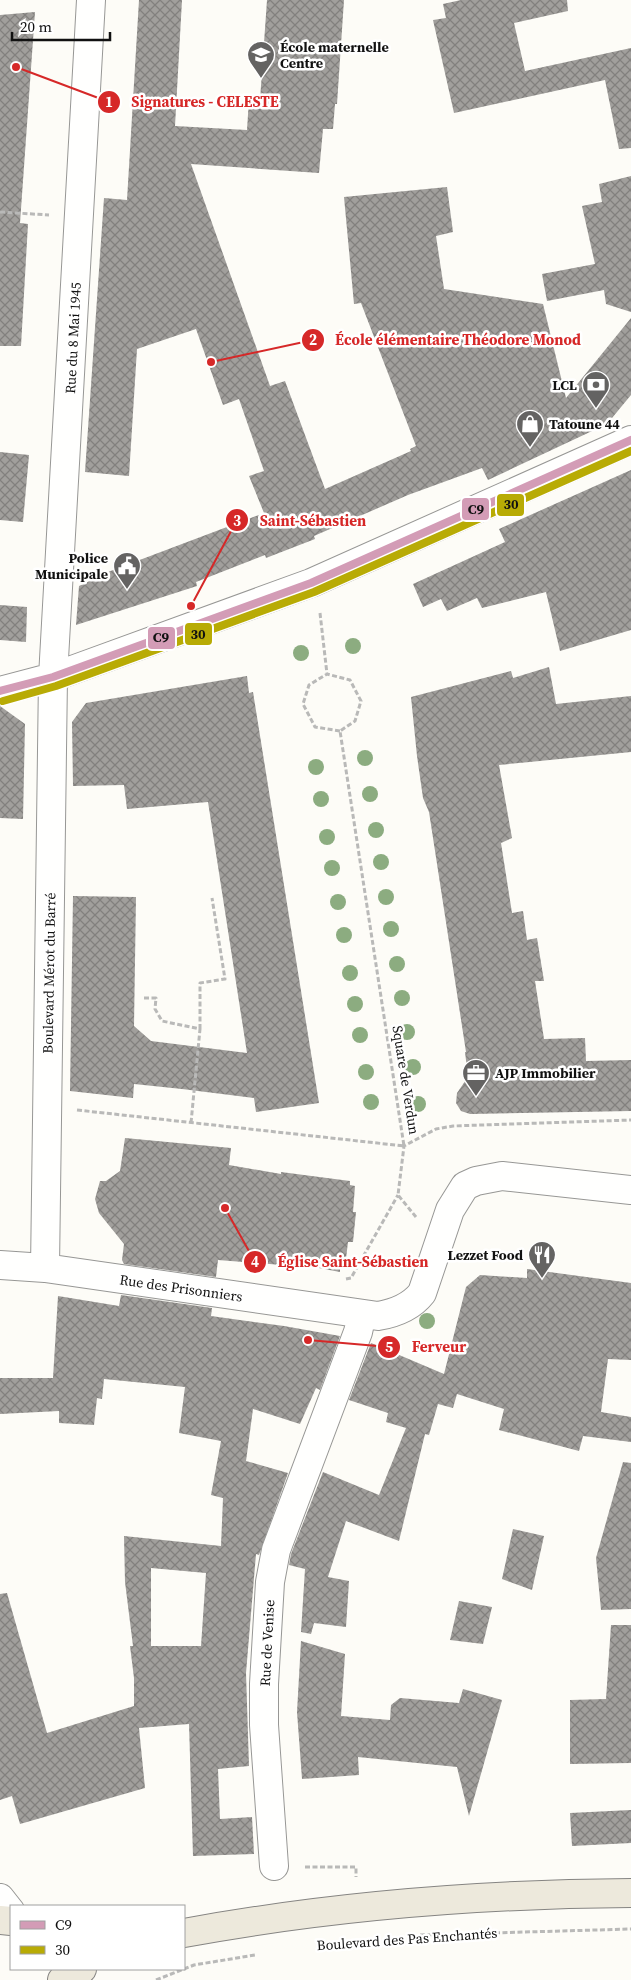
<svg xmlns="http://www.w3.org/2000/svg" width="631" height="1980" viewBox="0 0 631 1980" font-family="'Source Serif 4',serif">
<style>
.building{fill:url(#building-cross-hatch);fill-rule:evenodd}
.lines{fill:none;stroke-linecap:round;stroke-linejoin:round}
.minor-casing{stroke:#979795;stroke-width:30}
.major-casing{stroke:#858482;stroke-width:30}
.path{stroke:#b9b9b8;stroke-width:3;stroke-dasharray:5 2.5;stroke-linecap:butt}
.minor{stroke:#fffffe;stroke-width:28}
.major{stroke:#ede9dc;stroke-width:28}
.bus-1-casing{stroke:#fff;stroke-width:11}
.bus-2-casing{stroke:#fff;stroke-width:11}
.bus-1{stroke:#d39cb6;stroke-width:8}
.bus-2{stroke:#b8ab05;stroke-width:8}
.tree{fill:#8cac80}
.labels{text-anchor:middle;stroke-width:5;stroke-linejoin:round;paint-order:stroke}
.poi-label{font-size:14px;font-weight:bold;fill:#111;stroke:#fff;text-anchor:start}
.street-label{font-size:14px;fill:#111;stroke:#fff}
.leader{fill:none;stroke:#d62828;stroke-width:2}
.callout-dot{fill:#d62828;stroke:#fff;stroke-width:2}
.mark-label{font-size:15px;text-anchor:middle;font-weight:bold;fill:#fff}
.callout-label{font-size:15px;text-anchor:middle;font-weight:bold;fill:#d62828;stroke:#fff;stroke-width:5;stroke-linejoin:round;paint-order:stroke}
.line-badge{stroke:#fff;stroke-width:2}
.pale-badge-label{font-size:14px;text-anchor:middle;font-weight:bold;fill:#111}
</style>
<defs>
<pattern id="building-cross-hatch" width="8" height="8" patternUnits="userSpaceOnUse" patternTransform="scale(1.25)"><rect width="8" height="8" fill="#a19f9c"/><path d="M0 0l8 8M0 8l8-8" fill="none" stroke="#82807e"/></pattern>
</defs>
<rect width="100%" height="100%" fill="#fdfcf7"/>
<path class="building" d="M139,0H182L175,126L247,130L249,99L260,100L267,0H344L337,104H335L333,129H323L319,173L191,164L270,386L285,381L325,489L411,451L410,449L416,446L361,303L354,304L344,197L447,187L453,232L436,236L444,289L543,304L566,398L631,318V395L607,424L488,480L482,468L408,495L314,536L315,539L266,558L265,555L196,582L197,586L76,625L79,586L92,580V578L264,513L249,476L264,471L239,399L223,405L196,329L137,349L129,476L85,472L104,198L127,200Z
M461,0H567L568,11L514,23L525,71L631,48V148L619,149L605,80L454,113L433,20L446,18L443,4Z
M35,12L20,223L28,224L21,346H0V15Z
M631,176V312L606,304L604,290L547,301L542,274L595,264L582,206L602,202L599,184Z
M0,452L29,455L23,522L0,520Z
M631,470V630L560,651L546,592L482,608L477,598L447,611L441,599L423,607L413,584L505,542L499,529Z
M0,605L27,607L26,642L0,640Z
M549,667L556,704L631,696V752L499,765L512,838L501,843L512,913L523,911L527,940L537,938L544,981H535L544,1039L585,1038L586,1061L631,1060V1111L470,1114L461,1111L456,1103L457,1093L468,1077L465,1052H466L429,812L423,798L417,756L411,697L511,671L513,678Z
M247,676L249,693L253,692L319,1103L256,1112L254,1098L182,1089L134,1084L133,1098L70,1091L73,896L136,897L134,1026L151,1041L247,1053L208,802L127,809L124,785L73,786L72,722L86,703Z
M0,706L25,724L23,819L0,818Z
M125,1138L231,1148L229,1165L281,1174V1172L350,1181V1185L355,1186L353,1212H356L353,1242H348L345,1267H340V1272L319,1268L218,1260L216,1277L124,1264L122,1260L124,1244L99,1213L95,1199L100,1181H106L120,1171Z
M527,1269L631,1283V1360L608,1359L601,1412L631,1417V1442L583,1436L579,1451L499,1430L504,1409L457,1394L453,1408L438,1404L429,1435L425,1434L399,1541L346,1521L328,1577L349,1581L346,1627L314,1623L311,1634L301,1632L305,1569L289,1565L291,1554L323,1472L379,1495L406,1428L386,1422L388,1413L349,1400L371,1343L444,1374L466,1287L480,1275L527,1278Z
M121,1295L212,1308L211,1316L284,1326L340,1336L320,1390L316,1388L300,1424L253,1409L246,1461L288,1473L259,1555L256,1554L246,1673L249,1766L218,1769L220,1819L252,1817L254,1854L193,1856L189,1724L139,1728L145,1788L20,1824L12,1796L0,1800V1594L7,1593L47,1733L134,1706V1678L130,1646H133L125,1582L124,1536L221,1546L223,1498L211,1495L221,1441L179,1433L185,1387L104,1379L102,1399L97,1398L94,1425L59,1423V1411L0,1414V1378H53L58,1296L119,1306ZM151,1568L206,1573L201,1646H151Z
M623,1462L631,1463V1609L601,1610L596,1558Z
M513,1529L544,1536L532,1590L502,1579Z
M459,1601L492,1607L483,1644L450,1640Z
M611,1625H631V1763L570,1764V1700L606,1699Z
M301,1641L345,1654L341,1716L390,1720L391,1705L400,1698L459,1703L463,1689L502,1700L469,1816L457,1767L358,1757L359,1775L302,1779L297,1712Z
M631,1810V1843L572,1846L570,1813Z"/>
<g class="lines">
<defs>
<path id="minor" d="M0,691L53,677L311,583L631,440
M0,1265L45,1268L378,1316C396,1313 411,1307 422,1293L450,1210L465,1186L476,1181L502,1176L631,1190
M45,1268L53,677L91,0
M274,1866L264,1725V1684L270,1582L276,1550L358,1332L362,1314
M0,1898L11,1912"/>
<path id="major" d="M0,1920L11,1921
M184,1933C331,1906 481,1894 631,1893
M62,1980L82,1969"/>
</defs>
<use href="#minor" class="minor-casing"/>
<use href="#major" class="major-casing"/>
<path class="path" d="M0,212L49,215
M320,613L327,674
M144,998H156L155,1009L162,1021L200,1029L191,1123
M200,1029V983L225,979L212,898
M77,1110L404,1146L340,731L355,721L361,701L350,680L327,674L309,685L303,704L315,727L340,731
M416,1217L398,1195L404,1146L436,1129L453,1126L631,1120
M346,1279L351,1278L398,1195
M305,1867H356V1877
M420,1935L631,1929
M156,1980L194,1965L255,1955"/>
<use href="#minor" class="minor"/>
<use href="#major" class="major"/>
<defs>
<path id="bus-1" d="M0,691L53,677L311,583L631,440"/>
<path id="bus-2" d="M3,701L56,686L314,592L631,451"/>
</defs>
<use href="#bus-1" class="bus-1-casing"/>
<use href="#bus-2" class="bus-2-casing"/>
<use href="#bus-1" class="bus-1"/>
<use href="#bus-2" class="bus-2"/>
</g>
<g class="tree">
<circle cx="353" cy="646" r="8"/>
<circle cx="301" cy="653" r="8"/>
<circle cx="365" cy="758" r="8"/>
<circle cx="316" cy="767" r="8"/>
<circle cx="370" cy="794" r="8"/>
<circle cx="321" cy="799" r="8"/>
<circle cx="376" cy="830" r="8"/>
<circle cx="327" cy="837" r="8"/>
<circle cx="381" cy="862" r="8"/>
<circle cx="332" cy="868" r="8"/>
<circle cx="386" cy="897" r="8"/>
<circle cx="338" cy="902" r="8"/>
<circle cx="391" cy="929" r="8"/>
<circle cx="344" cy="935" r="8"/>
<circle cx="397" cy="964" r="8"/>
<circle cx="350" cy="973" r="8"/>
<circle cx="402" cy="998" r="8"/>
<circle cx="355" cy="1004" r="8"/>
<circle cx="407" cy="1032" r="8"/>
<circle cx="360" cy="1035" r="8"/>
<circle cx="413" cy="1067" r="8"/>
<circle cx="366" cy="1072" r="8"/>
<circle cx="371" cy="1102" r="8"/>
<circle cx="418" cy="1104" r="8"/>
<circle cx="427" cy="1321" r="8"/>
</g>
<defs>
<symbol id="school-pin" viewBox="-11 -11 22 30"><path d="M0 17L-7.5 6A9.5 9.5 0 1 1 7.5 6Z" fill="#646362" stroke="#fff"/><path d="M0-5L7-2L0 1L-7-2ZM-4 1L0 2.5L4 1V4Q0 6-4 4Z" fill="#fff"/></symbol>
<symbol id="bank-pin" viewBox="-11 -11 22 30"><path d="M0 17L-7.5 6A9.5 9.5 0 1 1 7.5 6Z" fill="#646362" stroke="#fff"/><path d="M-6-4H6V4H-6ZM0-2.3a2.3 2.3 0 1 0 0 4.6a2.3 2.3 0 1 0 0-4.6Z" fill="#fff"/></symbol>
<symbol id="shop-pin" viewBox="-11 -11 22 30"><path d="M0 17L-7.5 6A9.5 9.5 0 1 1 7.5 6Z" fill="#646362" stroke="#fff"/><path d="M-5-2.5h2.3a2.7 3.5 0 0 1 5.4 0H5L5.5 6h-11ZM-1.5-2.5h3a1.5 2.3 0 0 0-3 0Z" fill="#fff"/></symbol>
<symbol id="civic-pin" viewBox="-11 -11 22 30"><path d="M0 17L-7.5 6A9.5 9.5 0 1 1 7.5 6Z" fill="#646362" stroke="#fff"/><path d="M-.6-6.5H3V-4.5H.6V-3L4-1V1h2V6H-6V1h2V-1L-.6-3ZM-1.2 2.5V6h2.4V2.5Z" fill="#fff"/></symbol>
<symbol id="office-pin" viewBox="-11 -11 22 30"><path d="M0 17L-7.5 6A9.5 9.5 0 1 1 7.5 6Z" fill="#646362" stroke="#fff"/><path d="M-6-3h4V-5.5h4V-3h4V5H-6ZM-1-4.5V-3h2v-1.5ZM-6 0V1H6V0Z" fill="#fff"/></symbol>
<symbol id="restaurant-pin" viewBox="-11 -11 22 30"><path d="M0 17L-7.5 6A9.5 9.5 0 1 1 7.5 6Z" fill="#646362" stroke="#fff"/><path d="M-5-6h1v4h1v-4h1v4h1v-4h1v5L-1.5 .5V6h-2V.5L-5-1ZM5-6V6H3V1.5H1.5Q1.5-4 5-6Z" fill="#fff"/></symbol>
</defs>
<g fill-rule="evenodd">
<use href="#school-pin" x="245" y="39" width="32" height="43"/>
<use href="#bank-pin" x="580" y="369" width="32" height="43"/>
<use href="#shop-pin" x="514" y="408" width="32" height="43"/>
<use href="#civic-pin" x="111" y="550" width="32" height="43"/>
<use href="#office-pin" x="460" y="1057" width="32" height="43"/>
<use href="#restaurant-pin" x="526" y="1239" width="32" height="43"/>
</g>
<g class="labels">
<g class="poi-label">
<text x="280" y="52">École maternelle<tspan x="280" dy="16">Centre</tspan></text>
<text x="577" y="390" text-anchor="end">LCL</text>
<text x="549" y="429">Tatoune 44</text>
<text x="108" y="563" text-anchor="end">Police<tspan x="108" dy="16">Municipale</tspan></text>
<text x="495" y="1078">AJP Immobilier</text>
<text x="523" y="1260" text-anchor="end">Lezzet Food</text>
</g>
<g class="street-label">
<text transform="translate(73 338) rotate(-87)" y="5">Rue du 8 Mai 1945</text>
<text transform="translate(49 973) rotate(-89)" y="5">Boulevard Mérot du Barré</text>
<text transform="translate(406 1080) rotate(81)" y="5">Square de Verdun</text>
<text transform="translate(181 1288) rotate(8)" y="5">Rue des Prisonniers</text>
<text transform="translate(267 1643) rotate(-87)" y="5">Rue de Venise</text>
<text transform="translate(407 1939) rotate(-4)" y="5">Boulevard des Pas Enchantés</text>
</g>
</g>
<path class="leader" d="M16 67L109 102M211 362L313 340M191 606L237 520M225 1208L255 1262M308 1340L389 1347"/>
<g class="callout-dot">
<circle cx="16" cy="67" r="5"/>
<circle cx="211" cy="362" r="5"/>
<circle cx="191" cy="606" r="5"/>
<circle cx="225" cy="1208" r="5"/>
<circle cx="308" cy="1340" r="5"/>
<circle cx="109" cy="102" r="12"/>
<circle cx="313" cy="340" r="12"/>
<circle cx="237" cy="520" r="12"/>
<circle cx="255" cy="1262" r="12"/>
<circle cx="389" cy="1347" r="12"/>
</g>
<g class="mark-label">
<text x="109" y="107">1</text>
<text x="313" y="345">2</text>
<text x="237" y="526">3</text>
<text x="255" y="1267">4</text>
<text x="389" y="1352">5</text>
</g>
<g class="callout-label">
<text x="205" y="107">Signatures - CELESTE</text>
<text x="458" y="345">École élémentaire Théodore Monod</text>
<text x="313" y="526">Saint-Sébastien</text>
<text x="353" y="1267">Église Saint-Sébastien</text>
<text x="439" y="1352">Ferveur</text>
</g>
<g class="line-badge">
<rect x="496" y="493" width="29" height="24" rx="5" fill="#b8ab05"/>
<rect x="461" y="497" width="29" height="24" rx="5" fill="#d39cb6"/>
<rect x="184" y="622" width="29" height="24" rx="5" fill="#b8ab05"/>
<rect x="147" y="626" width="29" height="24" rx="5" fill="#d39cb6"/>
</g>
<g class="pale-badge-label">
<text x="511" y="509">30</text>
<text x="476" y="514">C9</text>
<text x="198" y="639">30</text>
<text x="161" y="642">C9</text>
</g>
<rect x="10" y="1905" width="175" height="65" fill="#ffffff" stroke="#a0a0a0"/>
<rect x="20" y="1921" width="25" height="8" fill="#d39cb6" stroke="#a0a0a0"/>
<text x="55" y="1930" font-size="15" fill="#111111">C9</text>
<rect x="20" y="1946" width="25" height="8" fill="#b8ab05" stroke="#a0a0a0"/>
<text x="55" y="1955" font-size="15" fill="#111111">30</text>
<path d="M12 32v8h98v-8" fill="none" stroke="#111111" stroke-width="2.5"/>
<text x="20" y="32" font-size="15" fill="#111111" stroke="#ffffff" stroke-width="4" paint-order="stroke">20 m</text>
</svg>
